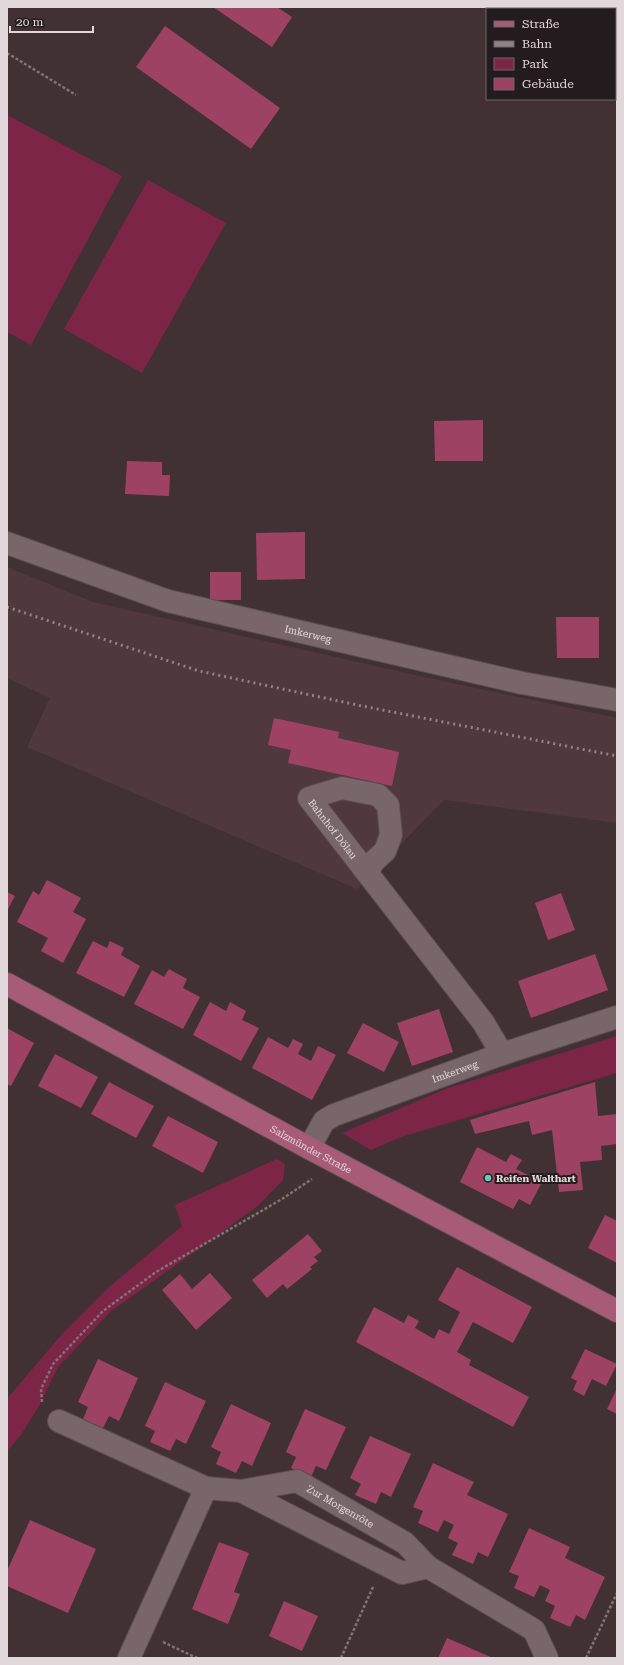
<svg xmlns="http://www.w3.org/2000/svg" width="624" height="1665" viewBox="0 0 624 1665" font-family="'Roboto Serif',serif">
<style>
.built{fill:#50383f}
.green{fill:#7c2547}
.building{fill:#9e4263}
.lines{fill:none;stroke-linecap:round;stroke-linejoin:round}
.minor-casing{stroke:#5b4d52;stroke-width:24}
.major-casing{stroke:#5b4d52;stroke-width:24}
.path{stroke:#807275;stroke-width:2.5;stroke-dasharray:3 2;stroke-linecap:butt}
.minor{stroke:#79666b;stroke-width:22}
.major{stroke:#a85b76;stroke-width:22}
.rail{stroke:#918387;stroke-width:3;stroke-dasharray:2 4;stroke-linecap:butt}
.poi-dot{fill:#5cceba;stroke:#231b1d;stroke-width:1.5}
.labels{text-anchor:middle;stroke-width:4;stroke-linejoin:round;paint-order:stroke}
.street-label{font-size:10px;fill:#e2d7da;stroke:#231b1d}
.poi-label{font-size:10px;font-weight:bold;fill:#e2d7da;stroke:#231b1d;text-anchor:start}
</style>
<rect width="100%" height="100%" fill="#413135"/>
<path class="built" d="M7,567L93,602L415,675L617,718V823L444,800L357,889L27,747L50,698L7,678Z"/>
<path class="green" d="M7,115L122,176L31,345L7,332Z
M148,180L226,223L142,373L64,329Z
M617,1036V1073L401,1137L371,1150L342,1133L448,1088Z
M277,1159L285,1164L283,1180L258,1206L110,1312L58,1367L39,1406L21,1435L7,1451V1399L62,1334L108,1288L182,1226L175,1205Z"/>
<path class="building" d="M213,7H277L292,17L272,47Z
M165,26L280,108L251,149L136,67Z
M483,420V461H435L434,421Z
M127,461L162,462V475H170L169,496L125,494Z
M305,532V579L257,580L256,533Z
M210,572H241V600H210Z
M556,617H599V658H557Z
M274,718L339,732L338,738L399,752L392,786L288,763L291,750L268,745Z
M47,880L81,898L73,912L86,919L63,963L41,951L48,938L17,922L33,891L39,895Z
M7,892L15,896L7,911Z
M561,893L575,930L548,940L535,903Z
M93,941L107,948L110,941L124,948L121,955L140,966L124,997L76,973Z
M595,954L608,990L531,1018L518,981Z
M169,969L187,979L183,988L200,997L183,1029L134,1004L152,970L164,977Z
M210,1002L226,1011L230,1002L246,1011L242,1020L259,1028L241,1061L193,1035Z
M439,1009L453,1052L412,1066L397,1023Z
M363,1023L399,1042L384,1072L347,1053Z
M7,1028L34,1043L11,1086L7,1084Z
M268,1037L288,1048L293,1039L303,1044L298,1054L311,1061L318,1046L336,1055L312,1100L252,1068Z
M55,1054L98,1077L81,1108L38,1086Z
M109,1082L154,1106L136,1138L91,1114Z
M595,1082L598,1116L617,1114V1144L601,1146L602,1160L580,1162L583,1190L559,1192L552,1130L532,1135L529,1121L475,1134L470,1120Z
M168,1116L218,1142L203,1173L152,1146Z
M477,1147L506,1162L511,1154L522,1160L516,1169L542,1182L530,1205L519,1199L513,1209L460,1182Z
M605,1215L617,1221V1263L588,1248Z
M308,1234L322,1251L314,1257L318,1261L310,1267L312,1269L287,1289L283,1284L267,1298L252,1280Z
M457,1267L532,1307L513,1343L473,1322L457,1352L471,1360L469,1365L529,1397L513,1427L356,1342L374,1307L404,1323L408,1315L419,1321L415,1328L434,1339L439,1329L449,1334L460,1312L438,1300Z
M210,1273L232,1298L196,1330L162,1290L180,1274L192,1289Z
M585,1349L617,1364L606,1386L592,1379L584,1396L573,1390L577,1381L571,1378Z
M98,1359L138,1378L119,1421L109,1416L103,1428L83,1419L88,1407L78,1402Z
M165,1382L206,1401L186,1444L176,1439L170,1451L150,1442L155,1431L145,1426Z
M617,1388V1414L607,1409Z
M231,1404L271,1423L252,1466L242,1461L236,1473L216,1464L221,1452L211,1447Z
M305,1409L346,1427L326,1470L316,1466L311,1477L291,1468L296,1457L286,1452Z
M370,1436L411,1454L391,1497L381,1492L376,1504L355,1495L361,1484L350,1478Z
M433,1463L474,1482L467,1495L508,1514L488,1557L478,1552L473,1564L452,1555L458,1543L448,1538L454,1525L444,1520L438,1532L418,1523L423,1511L413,1507Z
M30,1520L96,1549L68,1613L7,1586V1571Z
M529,1528L570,1547L565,1558L605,1577L585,1620L576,1615L570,1627L550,1618L555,1606L545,1601L550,1590L540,1585L534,1597L514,1588L519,1576L509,1572Z
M219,1542L249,1553L234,1592L240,1594L228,1624L192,1609Z
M284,1601L318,1616L302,1651L269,1636Z
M447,1638L493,1658H438Z"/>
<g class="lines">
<defs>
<g id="minor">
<path id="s1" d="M7,543L168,601L522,683L617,700"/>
<path id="s2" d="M369,875L371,864L385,851L391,835L388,805L378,795L342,788L309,798L483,1022L502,1054"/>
<path id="s3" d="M309,1148L324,1121L334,1115L502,1054L617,1017"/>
<path d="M59,1421L206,1488"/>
<path id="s4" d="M241,1491L297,1481L405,1543L428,1567"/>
<path d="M129,1658L206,1488L241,1491L402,1573L428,1567L534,1630L547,1658"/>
</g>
<g id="major">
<path id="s5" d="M7,984L309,1148L617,1311"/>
</g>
</defs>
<use href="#minor" class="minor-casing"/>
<use href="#major" class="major-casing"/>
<path class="path" d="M7,53L76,95
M42,1402L41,1389L53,1364L103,1311L156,1272L282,1199L312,1179
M163,1642L197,1658
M341,1658L373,1587
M586,1658L617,1593"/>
<use href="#minor" class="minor"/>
<use href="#major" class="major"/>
<path class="rail" d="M7,607L199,671L362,706L617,756"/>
</g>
<circle class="poi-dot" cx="488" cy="1178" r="4"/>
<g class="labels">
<g class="street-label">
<text dy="4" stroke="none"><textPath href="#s1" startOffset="315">Imkerweg</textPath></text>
<text dy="4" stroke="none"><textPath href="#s2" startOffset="202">Bahnhof Dölau</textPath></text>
<text dy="4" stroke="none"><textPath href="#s3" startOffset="171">Imkerweg</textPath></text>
<text dy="4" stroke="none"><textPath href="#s5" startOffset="346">Salzmünder Straße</textPath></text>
<text dy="4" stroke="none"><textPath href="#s4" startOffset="107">Zur Morgenröte</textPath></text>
</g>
<g class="poi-label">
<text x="496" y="1182">Reifen Walthart</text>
</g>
</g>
<rect width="624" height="1665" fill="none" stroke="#e2d7da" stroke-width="16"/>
<rect x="486" y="8" width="130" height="92" fill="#231b1d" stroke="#6f6669"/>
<rect x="494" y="21" width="20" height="6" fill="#a85b76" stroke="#6f6669"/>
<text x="522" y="28" font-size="12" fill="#e2d7da">Straße</text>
<rect x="494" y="41" width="20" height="6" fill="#918387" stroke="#6f6669"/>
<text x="522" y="48" font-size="12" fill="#e2d7da">Bahn</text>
<rect x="494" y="58" width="20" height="12" fill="#7c2547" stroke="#6f6669"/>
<text x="522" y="68" font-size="12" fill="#e2d7da">Park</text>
<rect x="494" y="78" width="20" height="12" fill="#9e4263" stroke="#6f6669"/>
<text x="522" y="88" font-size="12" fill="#e2d7da">Gebäude</text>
<path d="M10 26v6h83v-6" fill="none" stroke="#e2d7da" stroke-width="2"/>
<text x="16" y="26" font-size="12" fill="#e2d7da" stroke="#231b1d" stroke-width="3" paint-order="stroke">20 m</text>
</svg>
